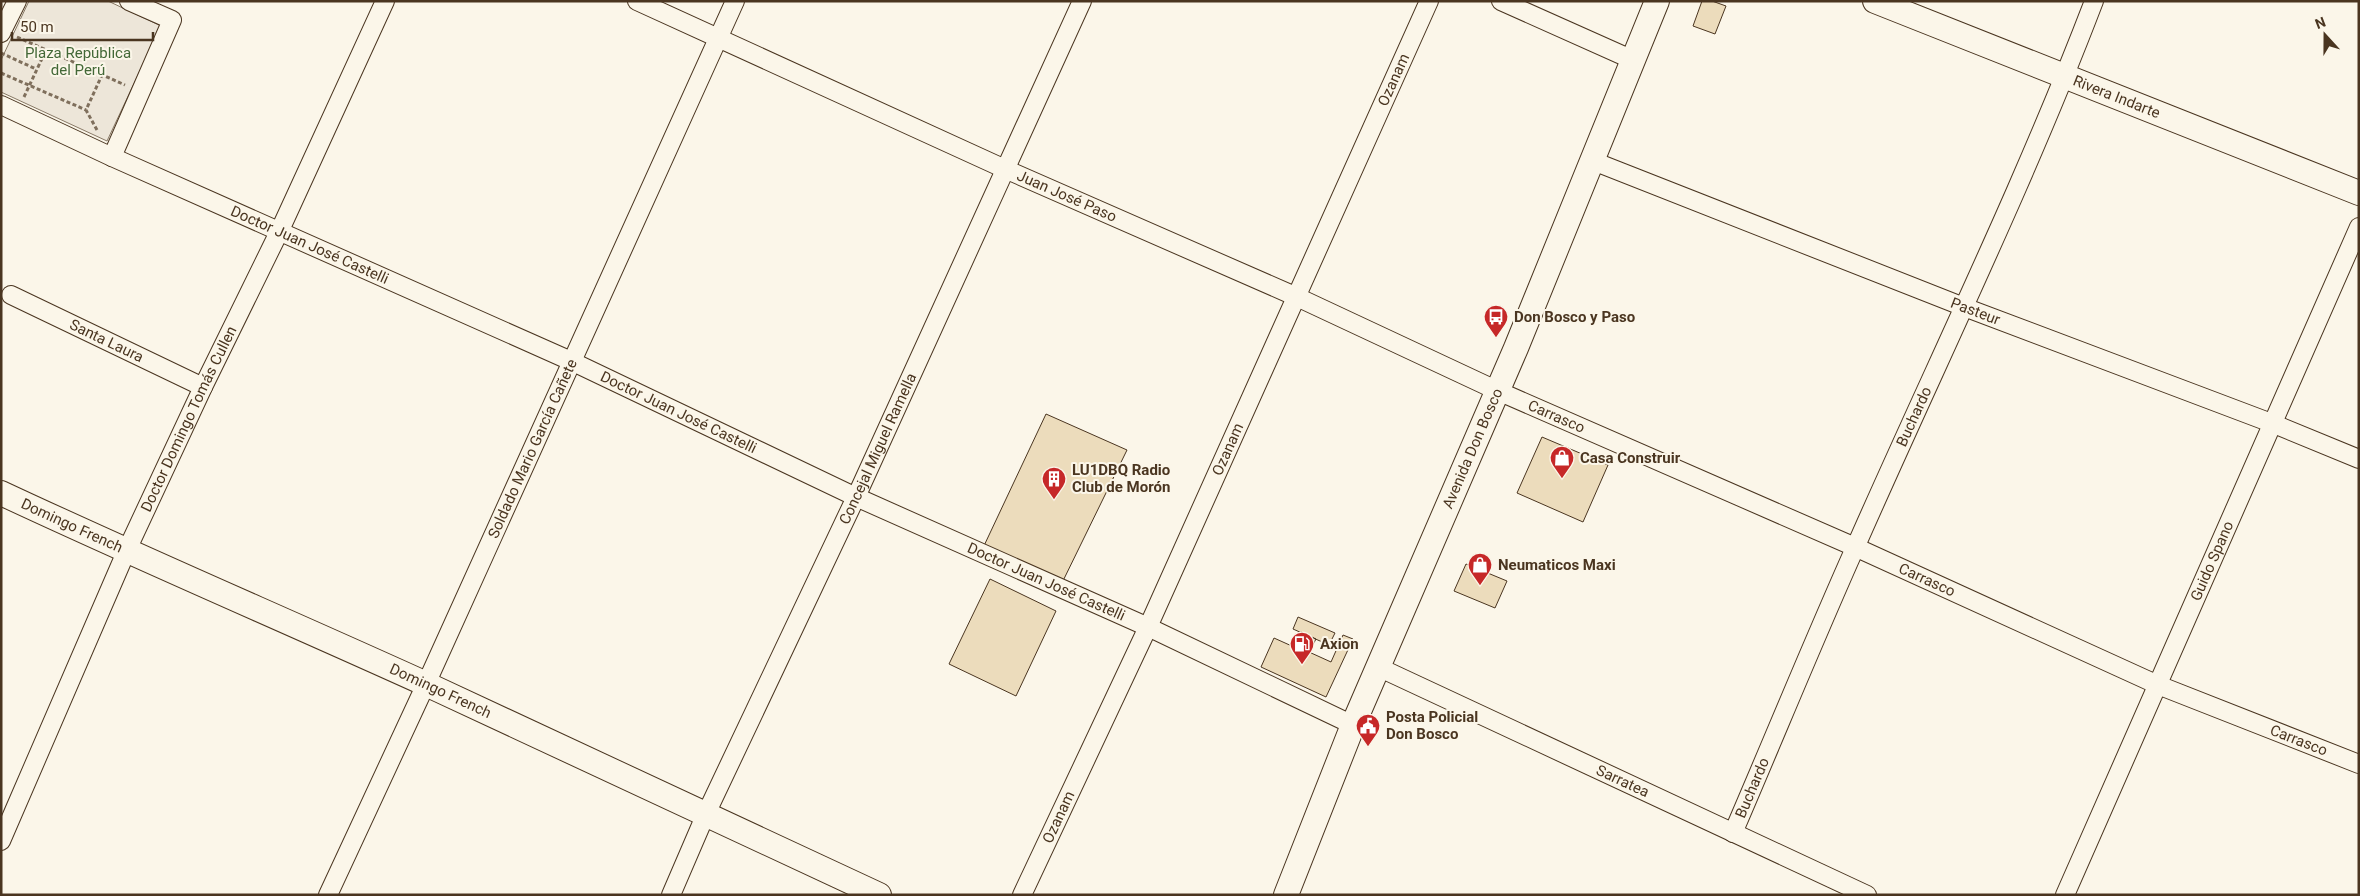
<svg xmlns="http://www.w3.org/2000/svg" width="2360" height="896" viewBox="0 0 2360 896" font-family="Roboto,sans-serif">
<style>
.green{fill:#ede6d9;stroke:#887966}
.building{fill:#ecdcbc;stroke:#4a3520}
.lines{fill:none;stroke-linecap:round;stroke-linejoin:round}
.street-casing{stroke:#4a3520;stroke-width:20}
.secondary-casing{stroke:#4a3520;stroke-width:26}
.path{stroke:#7f6f5c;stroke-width:3;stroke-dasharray:4 2.5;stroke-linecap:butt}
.street{stroke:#fbf6e9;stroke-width:18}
.secondary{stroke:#fbf6e9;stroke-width:24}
.labels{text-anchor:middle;stroke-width:4;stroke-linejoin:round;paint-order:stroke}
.park-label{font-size:15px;fill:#436837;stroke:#fbf6e9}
.street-label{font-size:15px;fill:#4a3520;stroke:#fbf6e9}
.poi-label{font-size:15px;font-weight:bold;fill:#4a3520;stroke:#fbf6e9;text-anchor:start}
</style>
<rect width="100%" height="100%" fill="#fbf6e9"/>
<path class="green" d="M29,1H108L161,26L107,141L1,92V60Z"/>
<path class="building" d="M1702,1H1712L1726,6L1715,34L1693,26Z
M1046,414L1127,450L1060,587L982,550Z
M1542,437L1608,465L1583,522L1517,493Z
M1466,564L1507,581L1495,608L1454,591Z
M990,579L1056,611L1016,696L949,664Z
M1298,617L1335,633L1329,645L1293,629Z
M1301,632L1316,639L1309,652L1331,662L1343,635L1353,639L1326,697L1261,667L1274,638L1294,647Z"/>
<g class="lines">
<defs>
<g id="street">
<path id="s1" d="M637,1L1005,169L1297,297L1498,391L1855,547L2158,685L2359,764"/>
<path d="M1501,1L1633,60"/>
<path d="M1,33L17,1"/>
<path id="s2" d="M1,105L112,157L571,361L856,497L1148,627L1353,725"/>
<path d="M112,157L172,20L129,1"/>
<path id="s3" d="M1593,161L1964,307L2274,424L2359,459"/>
<path id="s4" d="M11,295L203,387"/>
<path id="s5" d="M1378,667L1867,895"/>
<path id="s6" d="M1733,833C1774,738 1813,642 1855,548C1935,366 2023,187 2094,1"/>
<path id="s7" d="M1,841L126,552L203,387L280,230L385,1"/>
<path id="s8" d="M328,895L426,684L735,1"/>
<path id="s9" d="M671,895L705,816L856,497L1082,1"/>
<path id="s10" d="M1022,895L1148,627L1429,1"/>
<path id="s11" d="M2065,895L2359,227"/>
</g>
<g id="secondary">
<path id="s12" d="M1875,1L2359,193"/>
<path id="s13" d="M1,493C142,559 285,620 426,684C578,754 728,826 879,895"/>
<path id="s14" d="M1286,895L1353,725L1516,348L1657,1"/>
</g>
</defs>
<use href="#street" class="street-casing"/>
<use href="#secondary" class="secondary-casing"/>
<path class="path" d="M17,37L125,85
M1,53L36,69
M1,73L86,110
M24,97L46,50
M97,130L86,110L102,75"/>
<use href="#street" class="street"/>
<use href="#secondary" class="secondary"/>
</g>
<defs>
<symbol id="bus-pin" viewBox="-11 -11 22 30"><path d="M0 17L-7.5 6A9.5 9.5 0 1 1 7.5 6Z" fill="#c62828" stroke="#fbf6e9"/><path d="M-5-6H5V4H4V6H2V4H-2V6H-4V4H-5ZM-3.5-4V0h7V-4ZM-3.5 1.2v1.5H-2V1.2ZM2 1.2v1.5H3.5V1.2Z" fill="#fff"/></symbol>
<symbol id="shop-pin" viewBox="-11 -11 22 30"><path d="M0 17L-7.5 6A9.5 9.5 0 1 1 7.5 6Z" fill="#c62828" stroke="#fbf6e9"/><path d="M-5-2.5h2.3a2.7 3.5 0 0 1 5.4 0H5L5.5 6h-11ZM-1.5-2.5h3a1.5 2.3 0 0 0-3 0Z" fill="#fff"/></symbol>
<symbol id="building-pin" viewBox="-11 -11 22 30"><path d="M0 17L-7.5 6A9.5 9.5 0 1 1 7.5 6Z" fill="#c62828" stroke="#fbf6e9"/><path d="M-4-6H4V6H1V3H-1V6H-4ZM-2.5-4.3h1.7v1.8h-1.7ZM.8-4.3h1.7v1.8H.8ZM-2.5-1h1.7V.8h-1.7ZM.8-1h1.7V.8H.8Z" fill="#fff"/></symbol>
<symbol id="fuel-pin" viewBox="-11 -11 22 30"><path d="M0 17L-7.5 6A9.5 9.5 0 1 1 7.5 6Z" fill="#c62828" stroke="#fbf6e9"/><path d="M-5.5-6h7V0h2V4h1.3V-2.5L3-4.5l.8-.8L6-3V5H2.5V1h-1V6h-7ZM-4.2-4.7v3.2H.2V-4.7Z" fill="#fff"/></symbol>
<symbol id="civic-pin" viewBox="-11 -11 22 30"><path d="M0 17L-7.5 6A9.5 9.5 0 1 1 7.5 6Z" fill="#c62828" stroke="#fbf6e9"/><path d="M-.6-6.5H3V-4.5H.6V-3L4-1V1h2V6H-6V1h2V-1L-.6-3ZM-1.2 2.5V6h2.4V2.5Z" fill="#fff"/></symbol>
</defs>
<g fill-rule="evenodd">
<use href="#bus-pin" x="1482" y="303" width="28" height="38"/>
<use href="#shop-pin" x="1548" y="444" width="28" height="38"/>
<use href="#building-pin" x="1040" y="465" width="28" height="38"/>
<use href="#shop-pin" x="1466" y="551" width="28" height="38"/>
<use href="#fuel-pin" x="1288" y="630" width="28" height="38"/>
<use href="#civic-pin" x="1354" y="712" width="28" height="38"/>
</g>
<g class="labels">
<g class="park-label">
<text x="78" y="58">Plaza República<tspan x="78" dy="17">del Perú</tspan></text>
</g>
<g class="street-label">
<text dy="5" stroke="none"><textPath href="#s10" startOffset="896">Ozanam</textPath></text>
<text dy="5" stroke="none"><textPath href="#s12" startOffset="260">Rivera Indarte</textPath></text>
<text dy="5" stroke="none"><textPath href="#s1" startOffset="472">Juan José Paso</textPath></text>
<text dy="5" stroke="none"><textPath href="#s2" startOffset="339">Doctor Juan José Castelli</textPath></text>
<text dy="5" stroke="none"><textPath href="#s3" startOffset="411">Pasteur</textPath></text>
<text dy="5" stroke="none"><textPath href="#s4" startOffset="106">Santa Laura</textPath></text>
<text dy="5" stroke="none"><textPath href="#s2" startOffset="744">Doctor Juan José Castelli</textPath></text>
<text dy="5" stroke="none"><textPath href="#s1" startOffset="1009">Carrasco</textPath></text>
<text dy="5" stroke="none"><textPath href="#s6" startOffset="454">Buchardo</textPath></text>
<text dy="5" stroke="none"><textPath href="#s7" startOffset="462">Doctor Domingo Tomás Cullen</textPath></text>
<text dy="5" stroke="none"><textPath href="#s8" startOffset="491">Soldado Mario García Cañete</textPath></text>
<text dy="5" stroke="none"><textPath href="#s14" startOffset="484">Avenida Don Bosco</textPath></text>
<text dy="5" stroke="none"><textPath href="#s9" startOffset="492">Concejal Miguel Ramella</textPath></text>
<text dy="5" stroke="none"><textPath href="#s10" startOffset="491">Ozanam</textPath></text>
<text dy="5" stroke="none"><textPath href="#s13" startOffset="78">Domingo French</textPath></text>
<text dy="5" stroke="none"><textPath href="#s11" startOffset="365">Guido Spano</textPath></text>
<text dy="5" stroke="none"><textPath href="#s1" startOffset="1414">Carrasco</textPath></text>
<text dy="5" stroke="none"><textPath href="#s2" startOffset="1149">Doctor Juan José Castelli</textPath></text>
<text dy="5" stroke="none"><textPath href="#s13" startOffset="482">Domingo French</textPath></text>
<text dy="5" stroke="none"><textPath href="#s1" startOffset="1819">Carrasco</textPath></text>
<text dy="5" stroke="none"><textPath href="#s5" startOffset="270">Sarratea</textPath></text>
<text dy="5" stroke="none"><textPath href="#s6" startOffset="49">Buchardo</textPath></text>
<text dy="5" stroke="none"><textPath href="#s10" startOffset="86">Ozanam</textPath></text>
</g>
<g class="poi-label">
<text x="1514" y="322">Don Bosco y Paso</text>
<text x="1580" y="463">Casa Construir</text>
<text x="1072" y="475">LU1DBQ Radio<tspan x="1072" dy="17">Club de Morón</tspan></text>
<text x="1498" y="570">Neumaticos Maxi</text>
<text x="1320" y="649">Axion</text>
<text x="1386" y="722">Posta Policial<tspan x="1386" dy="17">Don Bosco</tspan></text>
</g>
</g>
<rect width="2360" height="896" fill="none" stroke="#4a3520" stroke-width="5"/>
<g transform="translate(2325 35) rotate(339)" stroke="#fbf6e9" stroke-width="4" paint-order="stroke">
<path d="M0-4L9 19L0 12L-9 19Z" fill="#4a3520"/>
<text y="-8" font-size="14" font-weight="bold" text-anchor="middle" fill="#4a3520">N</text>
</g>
<path d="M12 32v8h141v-8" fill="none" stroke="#4a3520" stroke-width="2.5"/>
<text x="20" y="32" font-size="15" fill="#4a3520" stroke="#fbf6e9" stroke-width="4" paint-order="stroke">50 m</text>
</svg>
